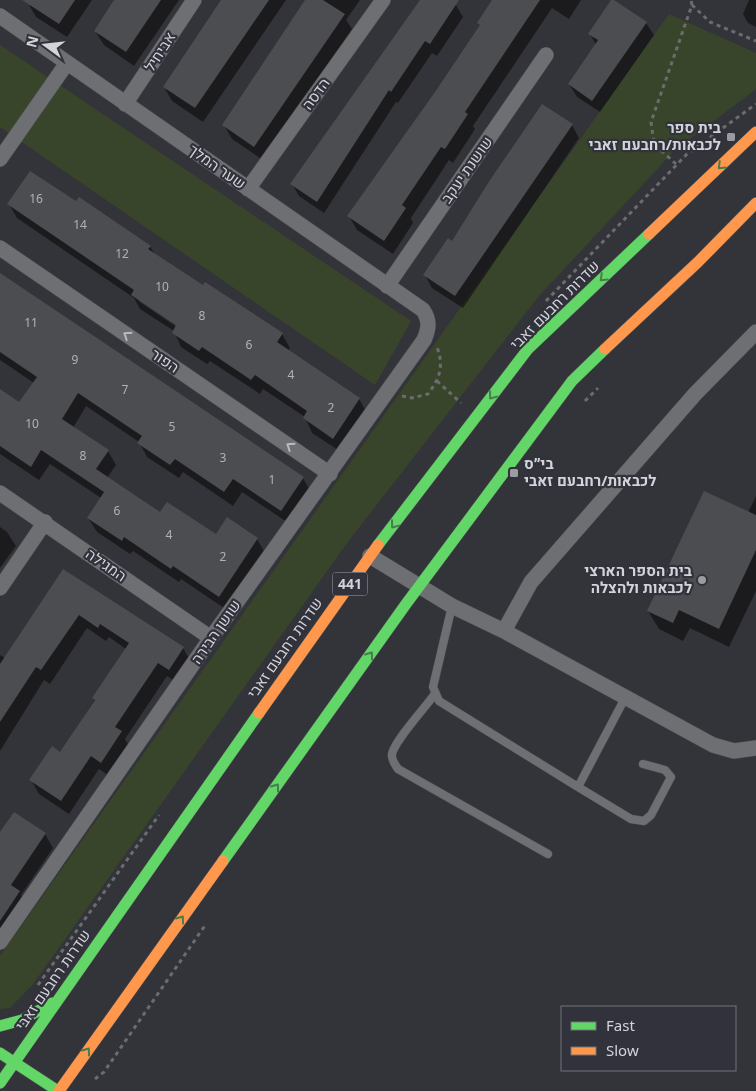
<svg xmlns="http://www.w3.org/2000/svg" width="756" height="1091" viewBox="0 0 756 1091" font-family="'Noto Sans',Heebo,sans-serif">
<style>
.green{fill:#39452b}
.shadow{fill:#0007;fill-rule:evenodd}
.building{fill:#4c4d51}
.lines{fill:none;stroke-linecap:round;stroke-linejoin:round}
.lane-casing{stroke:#505155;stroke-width:9}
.street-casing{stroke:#505155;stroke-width:16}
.fast-casing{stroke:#505155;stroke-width:12}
.slow-casing{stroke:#505155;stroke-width:12}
.path{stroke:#6c6c70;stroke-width:3;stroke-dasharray:4 4;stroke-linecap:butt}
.lane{stroke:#6e6f73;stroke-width:8}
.street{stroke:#6e6f73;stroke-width:15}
.fast{stroke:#63d668;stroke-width:11}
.slow{stroke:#ff974d;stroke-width:11}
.oneway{stroke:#487c4f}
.oneway2{stroke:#babbc0}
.poi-dot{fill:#9b9ca2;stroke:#31323b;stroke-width:2}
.labels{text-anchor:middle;stroke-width:4.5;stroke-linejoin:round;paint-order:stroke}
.number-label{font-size:12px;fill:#b1b2b8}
.shield{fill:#31323b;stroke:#a2a3aa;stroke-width:1}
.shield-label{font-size:14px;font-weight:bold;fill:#d3d4da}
.street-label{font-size:15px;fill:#d3d4da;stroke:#31323b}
.poi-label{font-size:15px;font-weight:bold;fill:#d3d4da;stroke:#31323b;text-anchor:end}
</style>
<rect width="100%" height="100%" fill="#333439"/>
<path class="green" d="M669,14L756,53V89L674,151L538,297L347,543L33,984L10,1008L0,1009V956Z
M0,45L411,321L375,385L0,127Z"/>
<path class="shadow" d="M30,0H92L67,37L36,17L28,3Z
M116,0H179L134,66L104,45L95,31Z
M222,0H286L203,122L172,101L164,87Z
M306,0H360L346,20L352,29L263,160L232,139L224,125Z
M421,0H449L456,5L463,17L437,56L432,53L398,103L396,102L324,213L299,196L292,184Z
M495,0H581L569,19L552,8L473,126L475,129L453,163L449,160L411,218L413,223L393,254L357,230L349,216L436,93L481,26Z
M612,0L646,23L654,35L600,112L577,97L569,84L596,45L590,34Z
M749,0H756V27L748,23L743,14Z
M572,125L579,138L463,308L432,288L425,275L452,242Z
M76,203L150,246L155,255L203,287L282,334L290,348L288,351L359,399L367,413L341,452L312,433L305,417L263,389L260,394L210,361L207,364L181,347L174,331L140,309L134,298L17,218L9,204ZM136,297L182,328L181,330L140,302Z
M0,274L303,478L311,492L290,524L242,492L233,506L183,472L179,478L147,457L139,442L86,406L73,428L108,451L116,465L107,478L161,514L216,536L257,539L265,553L227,610L181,579L179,582L133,551L130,554L97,532L88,518L101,498L50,464L39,480L0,454V391L20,404L34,383L0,360Z
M756,496V591L729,647L690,628L683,641L659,629L648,611L748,513Z
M0,527L7,532L16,546L0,568Z
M63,570L183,648L191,662L177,683L167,676L125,739L129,746L109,776L99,769L69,814L39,794L31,780L61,754L126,649L109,637L106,641L87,628L50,684L44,680L0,751V655L5,658Z
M45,834L53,848L21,895L27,906L0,946V835Z"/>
<path class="building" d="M22,0H75L59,24Z
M114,0H161L126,52L94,31Z
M221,0H269L195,108L163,87Z
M305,0H323L345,14L254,147L222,125Z
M420,0H459L430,44L425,41L391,92L389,90L317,202L290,184Z
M492,0H540L465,112L468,114L445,149L441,147L402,205L406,208L384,241L347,216L435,92L480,25L477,23Z
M611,0H614L647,22L592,101L568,84L598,40L588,34Z
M542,104L573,124L455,296L423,275L448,238L452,241L488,183Z
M30,171L76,201L79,197L151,246L148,249L203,285L205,282L283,333L277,342L360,398L333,439L303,418L307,411L255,375L251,380L202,347L199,351L172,333L176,325L131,295L134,290L7,204Z
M0,273L304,477L281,511L233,479L224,492L175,459L170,465L137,443L142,436L78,393L62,419L109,450L96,469L160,512L167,502L216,534L227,517L258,538L219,597L173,566L171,569L124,537L122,541L87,518L104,492L41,450L31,467L0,446V389L19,402L37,377L0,352Z
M704,491L756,515V550L719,629L679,610L673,623L647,611Z
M63,569L184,647L169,670L158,663L115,727L122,731L101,763L91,756L61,801L29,780L52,746L60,752L95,700L92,698L129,643L100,624L98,628L79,615L41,670L36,667L0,722V664Z
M14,812L46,833L11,885L20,891L0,921V832Z"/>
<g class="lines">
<defs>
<path id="lane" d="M452,606L433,687L439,701L578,787
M434,695C425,708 395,740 392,754C391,760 395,764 398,769L548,854
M625,698L578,787L631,819L644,821L651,815L671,777L665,770L643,764"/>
<path id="street" d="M0,16L423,310C430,321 429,328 424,340L211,638L0,942
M125,104L194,0
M0,159L67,63
M248,189L383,0
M0,248L330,474
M387,286L546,55
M0,493L211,638
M370,556L452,606L504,631L713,745L734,751L756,748
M0,588L45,522
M504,631L531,582L695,394L756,332"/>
<path id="fast" d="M378,545L528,349L649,234
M223,861L406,604L572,381L605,349
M0,1026L22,1020L52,1003
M0,1053L58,1091
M0,1083L259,713"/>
<path id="slow" d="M649,234L756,132
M605,349L698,262L756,203
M259,713L378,545
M59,1091L223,861"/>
</defs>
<use href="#lane" class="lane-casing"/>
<use href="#street" class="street-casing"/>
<use href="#fast" class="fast-casing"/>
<use href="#slow" class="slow-casing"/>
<path class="path" d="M692,5L710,22L756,41
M676,164L654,144L651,122L692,5L691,0
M546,301L687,154L756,104
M437,381L461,403
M402,396L412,398L428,394C440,378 444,366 437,347
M585,401L598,388
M38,985L159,815
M95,1079L104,1072L206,924"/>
<use href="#lane" class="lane"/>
<use href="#street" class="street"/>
<use href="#fast" class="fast"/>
<use href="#slow" class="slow"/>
</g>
<defs><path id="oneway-chevron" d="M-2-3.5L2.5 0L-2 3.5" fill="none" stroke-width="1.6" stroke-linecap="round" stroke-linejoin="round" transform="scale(1.25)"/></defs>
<g class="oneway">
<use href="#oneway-chevron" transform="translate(721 166) rotate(136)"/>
<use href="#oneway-chevron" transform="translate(603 278) rotate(136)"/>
<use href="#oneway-chevron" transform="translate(492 396) rotate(127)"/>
<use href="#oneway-chevron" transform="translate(394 525) rotate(127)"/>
<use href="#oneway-chevron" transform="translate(370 655) rotate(-54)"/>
<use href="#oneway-chevron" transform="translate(276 787) rotate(-54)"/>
<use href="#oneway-chevron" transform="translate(181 919) rotate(-54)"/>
<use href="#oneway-chevron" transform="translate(87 1051) rotate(-54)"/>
</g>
<g class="oneway2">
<use href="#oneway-chevron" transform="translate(127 335) rotate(-146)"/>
<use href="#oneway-chevron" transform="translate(290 446) rotate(-146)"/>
</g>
<g class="poi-dot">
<rect x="726" y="132" width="10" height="10" rx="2.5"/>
<rect x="509" y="468" width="10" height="10" rx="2.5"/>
<circle cx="702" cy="580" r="5"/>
</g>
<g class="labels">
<g class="number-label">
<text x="36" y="203">16</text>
<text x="80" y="229">14</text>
<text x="122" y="258">12</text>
<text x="162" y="291">10</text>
<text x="202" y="320">8</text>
<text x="31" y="327">11</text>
<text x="249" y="349">6</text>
<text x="75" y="364">9</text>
<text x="291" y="379">4</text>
<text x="125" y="394">7</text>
<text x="331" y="412">2</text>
<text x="32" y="428">10</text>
<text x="172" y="431">5</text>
<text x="83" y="460">8</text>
<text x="223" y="462">3</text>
<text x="272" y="484">1</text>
<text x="117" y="515">6</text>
<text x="169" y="539">4</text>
<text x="223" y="561">2</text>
</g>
<rect class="shield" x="332.5" y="572.5" width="35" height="23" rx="4"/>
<g class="shield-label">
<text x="350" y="589">441</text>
</g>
<g class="street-label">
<text transform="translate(160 52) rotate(-57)" y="5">אביחיל</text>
<text transform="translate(316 94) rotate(-54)" y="5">הדסה</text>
<text transform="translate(217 167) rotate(35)" y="5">שער המלך</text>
<text transform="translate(467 170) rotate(-55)" y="5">שושנת יעקב</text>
<text transform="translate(555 305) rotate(-45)" y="5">שדרות רחבעם זאבי</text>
<text transform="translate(165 361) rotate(34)" y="5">הפור</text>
<text transform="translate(106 565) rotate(35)" y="5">המגילה</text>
<text transform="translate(216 632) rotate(-55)" y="5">שושן הבירה</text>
<text transform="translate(285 648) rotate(-55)" y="5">שדרות רחבעם זאבי</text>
<text transform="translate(53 980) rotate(-55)" y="5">שדרות רחבעם זאבי</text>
</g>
<g class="poi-label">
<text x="721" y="133">בית ספר<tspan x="721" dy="17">לכבאות/רחבעם זאבי</tspan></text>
<text x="524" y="469" text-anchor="start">בי״ס<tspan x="524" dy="17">לכבאות/רחבעם זאבי</tspan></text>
<text x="692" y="576">בית הספר הארצי<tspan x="692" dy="17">לכבאות ולהצלה</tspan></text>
</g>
</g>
<rect x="561" y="1006" width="175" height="65" fill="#31323b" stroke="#72737b"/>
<rect x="571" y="1022" width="25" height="8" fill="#63d668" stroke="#72737b"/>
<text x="606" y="1031" font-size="15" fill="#d3d4da">Fast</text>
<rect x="571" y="1047" width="25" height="8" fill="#ff974d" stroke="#72737b"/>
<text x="606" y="1056" font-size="15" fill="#d3d4da">Slow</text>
<g transform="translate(45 45) rotate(285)" stroke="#31323b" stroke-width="4" paint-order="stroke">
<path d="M0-4L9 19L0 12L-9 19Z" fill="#d3d4da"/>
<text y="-8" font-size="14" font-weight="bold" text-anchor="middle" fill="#d3d4da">N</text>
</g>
</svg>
